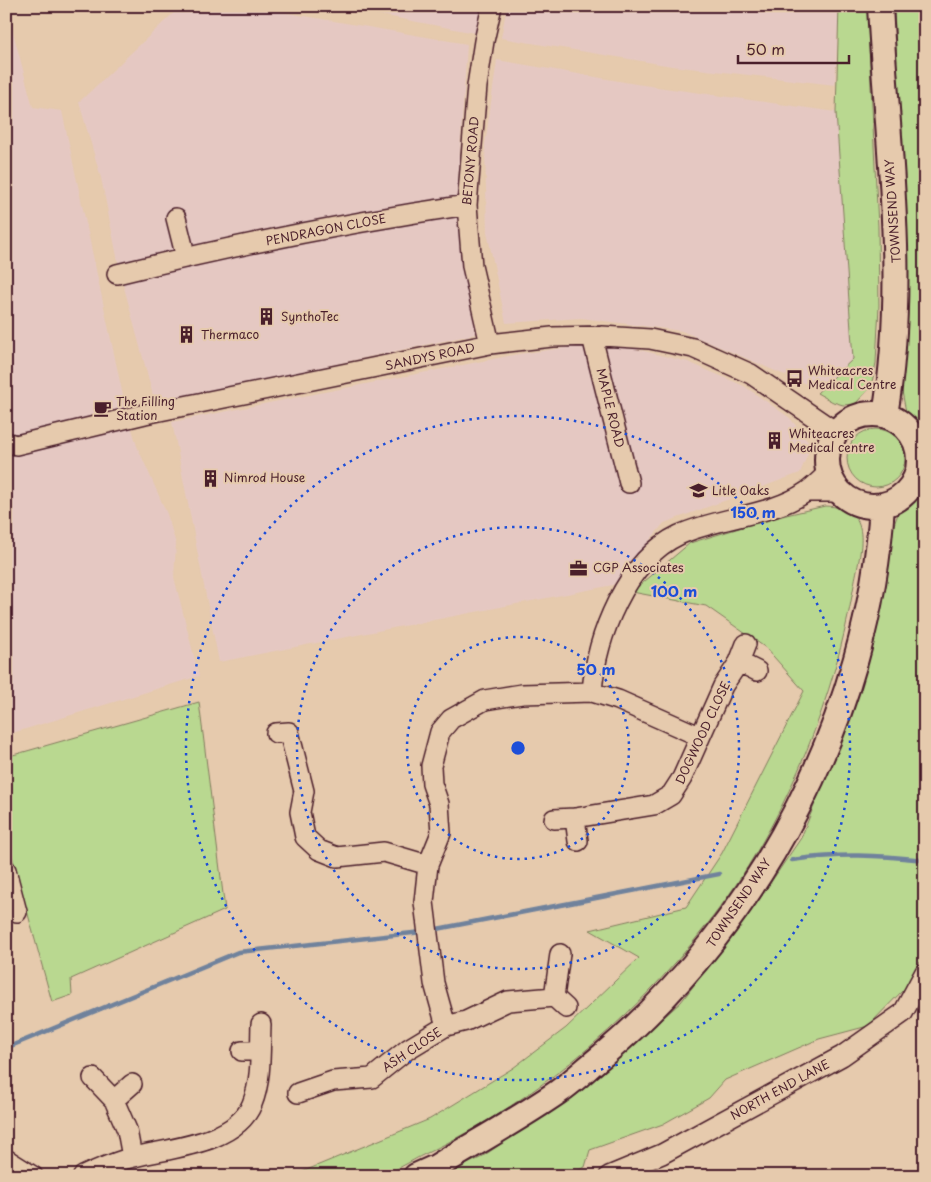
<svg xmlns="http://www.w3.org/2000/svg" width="931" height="1182" viewBox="0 0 931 1182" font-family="'Playpen Sans',sans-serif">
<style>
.built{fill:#e5c8c2}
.green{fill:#b9d890;stroke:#827c5e}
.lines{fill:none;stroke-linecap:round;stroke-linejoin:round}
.stream{stroke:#6f829c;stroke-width:4.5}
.minor-casing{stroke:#4a1f2b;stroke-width:22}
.major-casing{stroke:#4a1f2b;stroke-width:28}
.minor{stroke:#e6caad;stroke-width:19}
.major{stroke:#e6caad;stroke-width:24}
.ring{fill:none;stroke:#1d4ed8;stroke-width:2.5;stroke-dasharray:2.5 5}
.labels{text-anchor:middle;stroke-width:4;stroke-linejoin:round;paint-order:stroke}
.street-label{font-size:12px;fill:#4a1f2b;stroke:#e6caad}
.poi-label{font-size:12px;fill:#4a1f2b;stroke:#e6caad;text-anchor:start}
.centre{fill:#1d4ed8;stroke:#e6caad;stroke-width:2.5}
.ring-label{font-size:15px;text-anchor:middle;font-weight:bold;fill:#1d4ed8;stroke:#e6caad;stroke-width:4;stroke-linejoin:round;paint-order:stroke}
</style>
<rect width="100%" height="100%" fill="#e6caad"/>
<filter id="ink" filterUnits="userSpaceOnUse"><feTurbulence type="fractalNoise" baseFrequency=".02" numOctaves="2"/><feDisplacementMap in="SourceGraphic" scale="10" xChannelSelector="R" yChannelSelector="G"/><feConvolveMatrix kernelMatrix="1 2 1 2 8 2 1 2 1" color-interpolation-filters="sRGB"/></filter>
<g filter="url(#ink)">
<path class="built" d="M6,6L33,107L62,111L125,405L137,446L167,514L176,544L174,577L199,676L6,735Z
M181,6H246L467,44L458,182L476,334L155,403L121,276L101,178L79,102Z
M334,6H481L475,33Z
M507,6H839L835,85L672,66L501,38Z
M497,60L636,84L836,112L853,359L820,390L682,331L581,318L506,323L487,232L485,145Z
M608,342L688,362L744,386L790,418L811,446L800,473L664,523L613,585L219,662L172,422L519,354Z"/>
<path class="green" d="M839,6H867L878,226L879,306L876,363L871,387L855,404L843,405L833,402L817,393L853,359L836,112Z
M894,6H925V441L906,412L900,381L898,102Z
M847 458a29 29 0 1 1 58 0a29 29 0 1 1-58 0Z
M925,476V956L908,985L868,1026L819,1039L725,1080L709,1098L663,1124L590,1150L585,1167L566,1176H441L480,1158L582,1090L681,1002L752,910L801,838L839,744L886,547L899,511L922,477Z
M825,506C876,507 860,552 854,585C835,696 790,810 724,902C647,1008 543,1098 425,1154C410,1161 392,1174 376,1176C349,1179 319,1176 292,1176L430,1119L513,1068L566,1028L639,958L590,930L686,907L722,853L804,691L766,648L706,606L632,592L690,543L769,519Z
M199,702L225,910L71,979L72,995L52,1002L6,834V757Z"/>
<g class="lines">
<path class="stream" d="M792,860C839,853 878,855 925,860
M432,930L719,874
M6,1048L238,952L422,932"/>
<defs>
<path id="minor" d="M176,218L186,258
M117,274C232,246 350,222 467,205
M602,336L594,345L629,483
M490,344L472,266L467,205L477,86L484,41L492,6
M6,442L16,445L145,414L490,344L552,337L602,336L650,339L693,348L751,374L836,432
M806,492H840
M739,662L757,671
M592,692C596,637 626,560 679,535C715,518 774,515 806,492C814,487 821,479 829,472
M276,733L289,732L304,791L300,812L305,837L319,850L337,857L384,852L428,865
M575,818L578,841
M554,819L575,818L654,805L671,795L682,778L723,686L739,662L746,644
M6,870L17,912
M554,997L560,954
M446,1026L434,983L424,902L428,865L441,833L439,804L432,784L431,766L440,732L451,719L485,700L522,694L592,692L618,700L699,736
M242,1051H260
M93,1078L114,1100L127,1130L132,1157
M298,1093L333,1081L372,1078L408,1049L446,1026L466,1021L508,1001L554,997L566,1008
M114,1100L132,1084
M6,1159L33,1176
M83,1176C99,1169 116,1161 134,1157C169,1148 236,1144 252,1104C262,1080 260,1049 261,1024
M609,1176L662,1154L842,1056L903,1013L925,972"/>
<path id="major" d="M880,6C887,142 908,280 885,415
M827 460a46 46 0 1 1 92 0a46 46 0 1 1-92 0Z
M416,1176L436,1167C477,1142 519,1119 558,1092C574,1081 588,1067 603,1055C762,921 870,713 882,505"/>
</defs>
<use href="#minor" class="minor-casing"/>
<use href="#major" class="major-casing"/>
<use href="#minor" class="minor"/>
<use href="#major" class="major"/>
</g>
</g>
<g class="ring">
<circle cx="518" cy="748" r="111"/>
<circle cx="518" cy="748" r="221"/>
<circle cx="518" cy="748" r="332"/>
</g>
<defs>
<symbol id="building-bare" viewBox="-9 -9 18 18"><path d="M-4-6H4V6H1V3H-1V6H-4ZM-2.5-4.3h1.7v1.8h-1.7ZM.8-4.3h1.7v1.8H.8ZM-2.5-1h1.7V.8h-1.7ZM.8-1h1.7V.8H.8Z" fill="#4a1f2b" stroke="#e6caad" stroke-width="2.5" paint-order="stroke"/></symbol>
<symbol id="bus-bare" viewBox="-9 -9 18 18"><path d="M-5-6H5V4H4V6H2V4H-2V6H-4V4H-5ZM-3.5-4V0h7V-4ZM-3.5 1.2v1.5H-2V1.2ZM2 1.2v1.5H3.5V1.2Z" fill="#4a1f2b" stroke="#e6caad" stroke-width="2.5" paint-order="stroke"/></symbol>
<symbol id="cafe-bare" viewBox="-9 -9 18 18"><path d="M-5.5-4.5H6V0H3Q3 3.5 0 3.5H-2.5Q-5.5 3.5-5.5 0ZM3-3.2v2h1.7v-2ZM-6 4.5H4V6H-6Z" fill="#4a1f2b" stroke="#e6caad" stroke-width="2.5" paint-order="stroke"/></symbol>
<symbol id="school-bare" viewBox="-9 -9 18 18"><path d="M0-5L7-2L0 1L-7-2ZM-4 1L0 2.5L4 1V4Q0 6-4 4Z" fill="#4a1f2b" stroke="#e6caad" stroke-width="2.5" paint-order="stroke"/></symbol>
<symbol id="office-bare" viewBox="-9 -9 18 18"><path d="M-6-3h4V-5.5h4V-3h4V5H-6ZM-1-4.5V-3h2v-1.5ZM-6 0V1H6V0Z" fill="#4a1f2b" stroke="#e6caad" stroke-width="2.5" paint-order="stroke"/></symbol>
</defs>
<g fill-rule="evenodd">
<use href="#building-bare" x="254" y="304" width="25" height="25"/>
<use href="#building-bare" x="174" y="322" width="25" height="25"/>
<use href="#bus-bare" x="782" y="366" width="25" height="25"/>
<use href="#cafe-bare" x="90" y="396" width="25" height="25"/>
<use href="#building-bare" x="762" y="428" width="25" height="25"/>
<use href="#building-bare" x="198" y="466" width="25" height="25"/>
<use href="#school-bare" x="686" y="478" width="25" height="25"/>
<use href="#office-bare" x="566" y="556" width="25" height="25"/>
</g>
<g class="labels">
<g class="street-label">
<text transform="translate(471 161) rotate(-85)" y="4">BETONY ROAD</text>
<text transform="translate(893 211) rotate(-94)" y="4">TOWNSEND WAY</text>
<text transform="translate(326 230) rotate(-11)" y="4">PENDRAGON CLOSE</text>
<text transform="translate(430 357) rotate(-12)" y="4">SANDYS ROAD</text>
<text transform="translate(610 408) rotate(76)" y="4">MAPLE ROAD</text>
<text transform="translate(703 733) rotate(-65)" y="4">DOGWOOD CLOSE</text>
<text transform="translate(739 903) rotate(-56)" y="4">TOWNSEND WAY</text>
<text transform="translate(412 1050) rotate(-34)" y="4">ASH CLOSE</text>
<text transform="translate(780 1090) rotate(-29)" y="4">NORTH END LANE</text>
</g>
<g class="poi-label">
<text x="281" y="321">SynthoTec</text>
<text x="201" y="339">Thermaco</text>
<text x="808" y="375">Whiteacres<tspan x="808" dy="14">Medical Centre</tspan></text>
<text x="116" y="406">The Filling<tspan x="116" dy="14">Station</tspan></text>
<text x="789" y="438">Whiteacres<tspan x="789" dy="14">Medical centre</tspan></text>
<text x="224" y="482">Nimrod House</text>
<text x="712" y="495">Litle Oaks</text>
<text x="593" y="572">CGP Associates</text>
</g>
</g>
<circle cx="518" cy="748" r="8" class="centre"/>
<g class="ring-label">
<text x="753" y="518">150 m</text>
<text x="674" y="597">100 m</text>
<text x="596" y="675">50 m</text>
</g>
<rect width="931" height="1182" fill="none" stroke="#e6caad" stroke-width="25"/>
<rect x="12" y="12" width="906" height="1157" fill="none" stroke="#4a1f2b" stroke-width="2" filter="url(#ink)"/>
<path d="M738 55v8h111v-8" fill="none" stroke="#4a1f2b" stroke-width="2.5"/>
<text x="746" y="55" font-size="15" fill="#4a1f2b" stroke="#e6caad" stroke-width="4" paint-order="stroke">50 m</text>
</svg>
